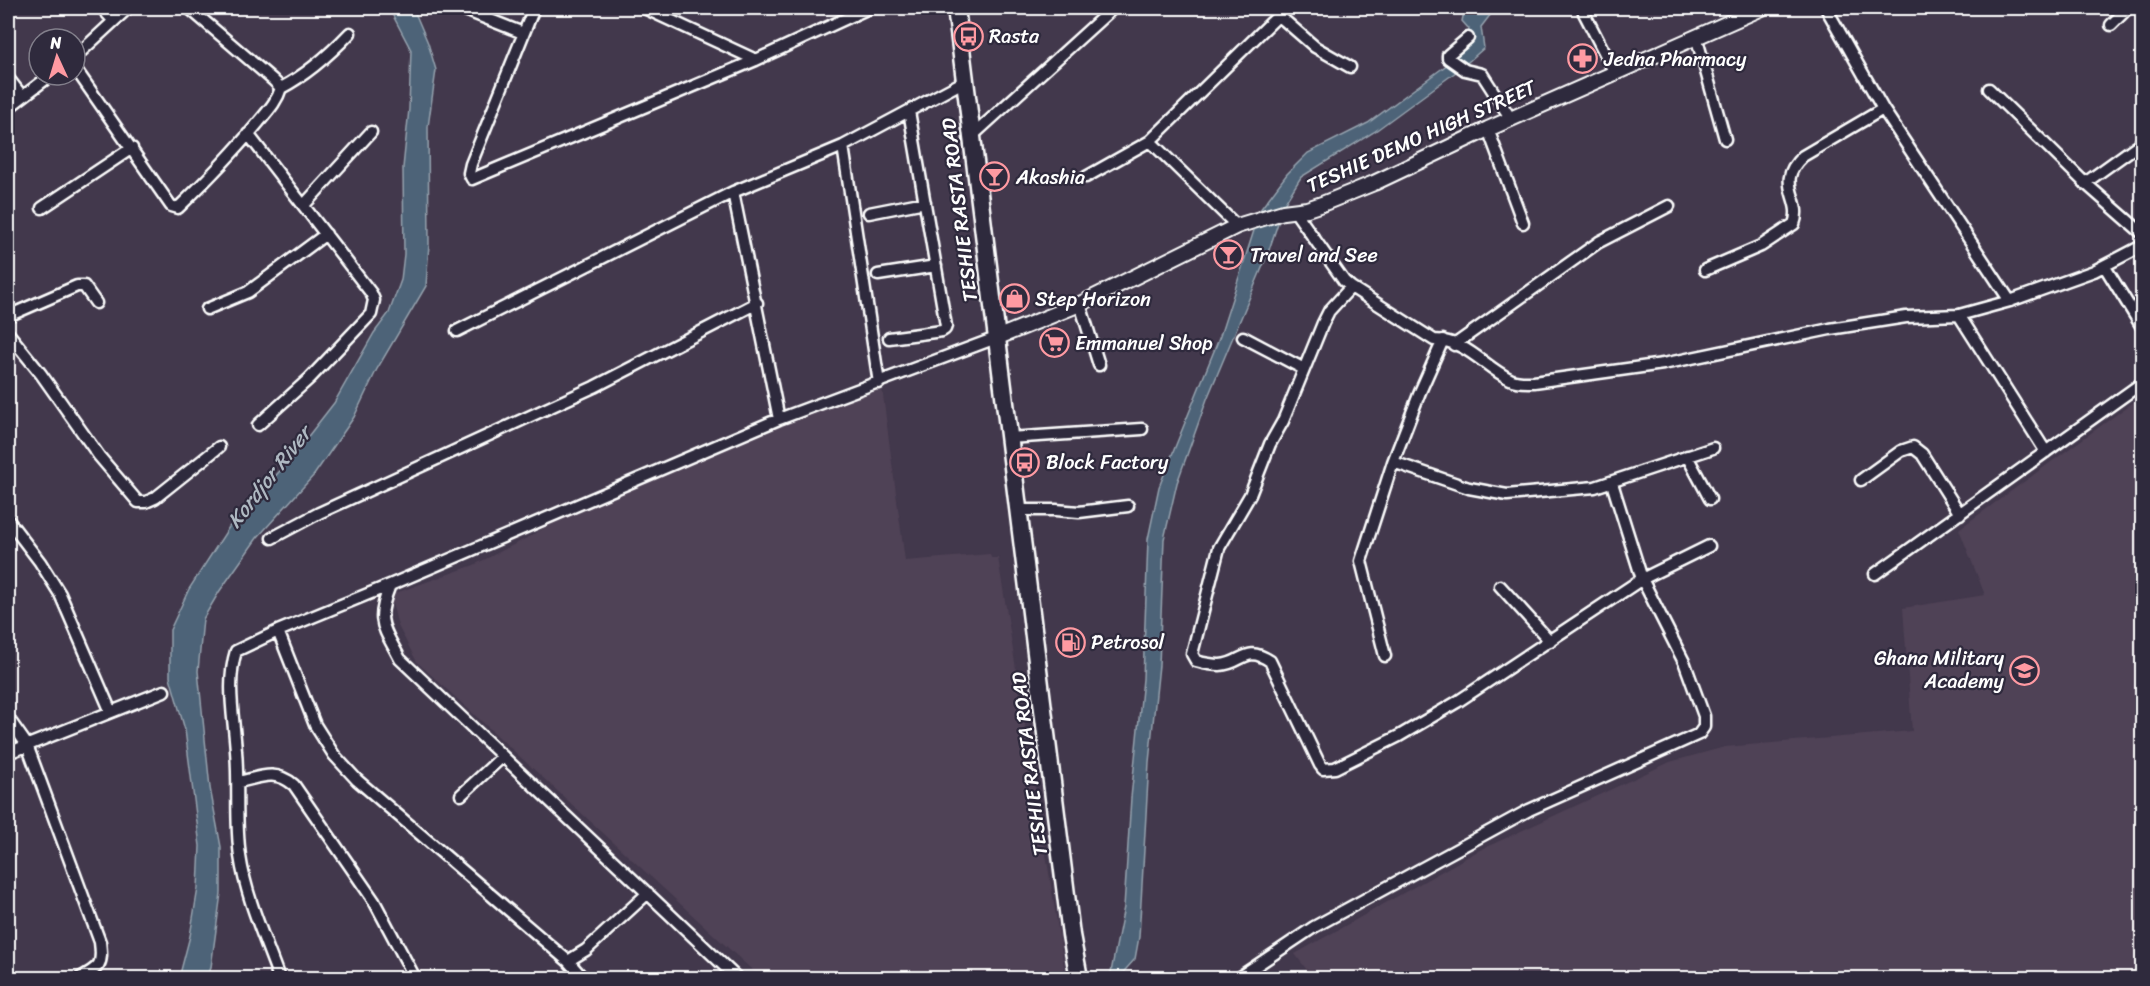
<svg xmlns="http://www.w3.org/2000/svg" width="2150" height="986" viewBox="0 0 2150 986" font-family="Sriracha,sans-serif">
<style>
.built{fill:#504256}
.water{fill:#4e6478;stroke:#95a2ae;stroke-width:1.5}
.lines{fill:none;stroke-linecap:round;stroke-linejoin:round}
.minor-casing{stroke:#fff;stroke-width:15}
.tertiary-casing{stroke:#fff;stroke-width:18}
.secondary-casing{stroke:#fff;stroke-width:21}
.minor{stroke:#2f2a3d;stroke-width:10}
.tertiary{stroke:#2f2a3d;stroke-width:14}
.secondary{stroke:#2f2a3d;stroke-width:16}
.labels{text-anchor:middle;stroke-width:4.5;stroke-linejoin:round;paint-order:stroke}
.poi-label{font-size:20px;fill:#fff;stroke:#2f2a3d;text-anchor:start}
.street-label{font-size:20px;fill:#fff;stroke:#2f2a3d}
.water-label{font-size:21px;font-style:italic;fill:#afb9c2;stroke:#2f2a3d}
</style>
<rect width="100%" height="100%" fill="#42384c"/>
<filter id="ink" filterUnits="userSpaceOnUse"><feTurbulence type="fractalNoise" baseFrequency=".0167" numOctaves="2"/><feDisplacementMap in="SourceGraphic" scale="12" xChannelSelector="R" yChannelSelector="G"/><feConvolveMatrix kernelMatrix="1 2 1 2 8 2 1 2 1" color-interpolation-filters="sRGB"/></filter>
<g filter="url(#ink)">
<path class="built" d="M882,388L905,561L990,554L991,558H998L1066,978H761L417,662L398,626L390,595L474,565L527,538L579,507L681,468L799,419Z
M2142,396V978H1313L1295,954L1478,851L1670,762L1725,747L1912,731L1903,608L1985,595L1959,529Z"/>
<path class="water" d="M389,8H413L428,43L436,70L428,127L429,244L426,286L377,369L354,417L314,475L257,538L219,592L203,619L198,671L210,788L221,847V893L211,967L208,978H179L190,936L198,888L200,846L185,730L170,677V630L189,589L229,527L288,462L334,403L374,333L389,313L401,280L404,254L403,168L409,109L411,50Z
M1465,8H1499L1494,10L1481,27L1484,48L1460,69L1374,132L1301,177L1283,206L1260,210L1287,174L1308,153L1368,123L1448,64L1468,44L1469,29L1462,21Z
M1279,220L1267,256L1207,399L1177,483L1164,539L1159,665L1149,762L1139,937L1135,959L1118,978H1105L1111,972L1124,907L1131,798L1143,679L1148,539L1159,487L1220,336L1257,221Z"/>
<g class="lines">
<defs>
<path id="minor" d="M102,8L113,20
M460,8L523,33
M534,8L471,164L469,173L472,179L756,60L869,8
M644,8L756,60
M1826,8L1883,109L2010,301
M1584,13L1615,73
M1277,14L1315,47L1350,67
M2111,25L2128,8
M1696,36L1725,139
M1468,38L1448,55V58L1465,70L1482,74L1511,119
M75,57L128,8
M75,68L171,206L178,208C206,181 233,153 258,123C267,112 277,102 281,88L273,80L189,8
M8,78L22,96
M281,88C308,74 329,55 350,33
M1989,89L2085,183L2142,233
M8,108L51,75
M1488,129L1523,223
M248,134L371,293L374,300L371,314L310,378L258,425
M971,137L1113,8
M1150,141L1237,226
M843,146L879,383
M1086,177L1150,141L1286,8
M2085,183L2142,142
M733,192L779,419
M304,205L371,132
M42,208L132,148
M1294,210L1344,281L1351,287L1434,340C1467,340 1484,367 1510,379C1517,383 1526,382 1534,382L1663,364L1830,329L1906,317L1959,315L2010,301L2094,271L2142,246
M869,213L925,202
M2105,267L2142,327
M1705,270L1761,246L1794,224C1804,198 1773,184 1803,156L1883,109
M878,275L936,266
M1351,287L1329,311L1323,323L1283,421L1270,444L1250,495L1219,548L1192,654L1196,661C1203,663 1213,665 1220,665C1243,664 1245,644 1270,661L1320,765L1323,769L1335,768L1399,736L1457,702L1642,579L1709,546
M1080,304L1099,365
M207,309L248,292L326,234
M1959,315L2046,452
M8,316L77,286H84L96,303
M457,331L733,192L843,146L965,81
M8,333L41,374L99,456L138,502H146L155,498L219,447
M1243,337L1304,369
M889,338L942,331L945,329L946,326L909,111
M1454,345L1599,242L1669,206
M1009,438L1142,429
M1687,456L1710,499
M1393,462L1469,488L1507,495L1595,487L1713,448
M1861,480L1901,451L1913,447L1922,454L1960,514
M1019,510H1056L1079,512L1128,506
M8,520L40,562L60,594L111,712
M272,538L319,513L594,387L757,303
M1875,574L2142,383
M390,585C375,623 383,626 400,659L737,978
M1500,586L1550,641
M278,631L315,725L334,755L357,780L568,961L586,950L648,893
M1385,656L1361,561L1393,462L1420,392L1443,340
M8,718L27,745L100,942C103,965 100,967 80,978
M8,753L164,691
M239,782C261,777 275,769 294,785L374,901L415,978
M461,795L502,757
M568,961L583,978
M279,978C265,939 246,898 240,856C235,821 239,786 236,751C234,718 226,683 236,651L278,631L390,585L779,419L996,338
M1238,978L1314,927L1529,810L1699,734L1704,727V716L1685,664L1642,579L1612,483"/>
<path id="tertiary" d="M996,338L1080,304L1237,226L1283,212L1307,209L1322,204L1374,183L1488,129L1762,8"/>
<path id="secondary" d="M956,8L1071,935L1079,978"/>
</defs>
<use href="#minor" class="minor-casing"/>
<use href="#tertiary" class="tertiary-casing"/>
<use href="#secondary" class="secondary-casing"/>
<use href="#minor" class="minor"/>
<use href="#tertiary" class="tertiary"/>
<use href="#secondary" class="secondary"/>
</g>
</g>
<defs>
<symbol id="bus-ring" viewBox="-11 -11 22 22"><circle r="9.5" fill="#2f2a3d" stroke="#ff9aa2" stroke-width="1.5"/><path d="M-5-6H5V4H4V6H2V4H-2V6H-4V4H-5ZM-3.5-4V0h7V-4ZM-3.5 1.2v1.5H-2V1.2ZM2 1.2v1.5H3.5V1.2Z" fill="#ff9aa2"/></symbol>
<symbol id="pharmacy-ring" viewBox="-11 -11 22 22"><circle r="9.5" fill="#2f2a3d" stroke="#ff9aa2" stroke-width="1.5"/><path d="M-2-6h4v4h4v4h-4v4h-4v-4h-4v-4h4Z" fill="#ff9aa2"/></symbol>
<symbol id="bar-ring" viewBox="-11 -11 22 22"><circle r="9.5" fill="#2f2a3d" stroke="#ff9aa2" stroke-width="1.5"/><path d="M-6-5H6L.8 .8V4.5H3.5V6h-7V4.5H-.8V.8Z" fill="#ff9aa2"/></symbol>
<symbol id="shop-ring" viewBox="-11 -11 22 22"><circle r="9.5" fill="#2f2a3d" stroke="#ff9aa2" stroke-width="1.5"/><path d="M-5-2.5h2.3a2.7 3.5 0 0 1 5.4 0H5L5.5 6h-11ZM-1.5-2.5h3a1.5 2.3 0 0 0-3 0Z" fill="#ff9aa2"/></symbol>
<symbol id="supermarket-ring" viewBox="-11 -11 22 22"><circle r="9.5" fill="#2f2a3d" stroke="#ff9aa2" stroke-width="1.5"/><path d="M-6-5.5h2.5l.6 2H6L4.5 2H-2.5L-4.4-4H-6ZM-1.5 3.2a1.3 1.3 0 1 0 .1 0ZM3 3.2a1.3 1.3 0 1 0 .1 0Z" fill="#ff9aa2"/></symbol>
<symbol id="fuel-ring" viewBox="-11 -11 22 22"><circle r="9.5" fill="#2f2a3d" stroke="#ff9aa2" stroke-width="1.5"/><path d="M-5.5-6h7V0h2V4h1.3V-2.5L3-4.5l.8-.8L6-3V5H2.5V1h-1V6h-7ZM-4.2-4.7v3.2H.2V-4.7Z" fill="#ff9aa2"/></symbol>
<symbol id="school-ring" viewBox="-11 -11 22 22"><circle r="9.5" fill="#2f2a3d" stroke="#ff9aa2" stroke-width="1.5"/><path d="M0-5L7-2L0 1L-7-2ZM-4 1L0 2.5L4 1V4Q0 6-4 4Z" fill="#ff9aa2"/></symbol>
</defs>
<g fill-rule="evenodd">
<use href="#bus-ring" x="952" y="20" width="33" height="33"/>
<use href="#pharmacy-ring" x="1566" y="42" width="33" height="33"/>
<use href="#bar-ring" x="978" y="160" width="33" height="33"/>
<use href="#bar-ring" x="1212" y="238" width="33" height="33"/>
<use href="#shop-ring" x="998" y="282" width="33" height="33"/>
<use href="#supermarket-ring" x="1038" y="326" width="33" height="33"/>
<use href="#bus-ring" x="1008" y="446" width="33" height="33"/>
<use href="#fuel-ring" x="1054" y="626" width="33" height="33"/>
<use href="#school-ring" x="2008" y="654" width="33" height="33"/>
</g>
<g class="labels">
<g class="poi-label">
<text x="989" y="43">Rasta</text>
<text x="1604" y="66">Jedna Pharmacy</text>
<text x="1016" y="184">Akashia</text>
<text x="1250" y="262">Travel and See</text>
<text x="1035" y="306">Step Horizon</text>
<text x="1075" y="350">Emmanuel Shop</text>
<text x="1046" y="469">Block Factory</text>
<text x="1091" y="649">Petrosol</text>
<text x="2004" y="665" text-anchor="end">Ghana Military<tspan x="2004" dy="23">Academy</tspan></text>
</g>
<g class="street-label">
<text transform="translate(1421 136) rotate(-24)" y="7">TESHIE DEMO HIGH STREET</text>
<text transform="translate(959 210) rotate(-97)" y="7">TESHIE RASTA ROAD</text>
<text transform="translate(1029 764) rotate(-97)" y="7">TESHIE RASTA ROAD</text>
</g>
<g class="water-label">
<text transform="translate(269 477) rotate(-52)" y="7">Kordjor River</text>
</g>
</g>
<rect width="2150" height="986" fill="none" stroke="#2f2a3d" stroke-width="30"/>
<rect x="15" y="15" width="2120" height="956" fill="none" stroke="#fff" stroke-width="2" filter="url(#ink)"/>
<g transform="translate(57 57) rotate(356)"><circle r="28" fill="#2f2a3d" stroke="#827f8b" stroke-width="1.5"/>
<path d="M0-4.5L10 22L0 15L-10 22Z" fill="#ff9aa2"/>
<text y="-9" font-size="16" font-weight="bold" text-anchor="middle" fill="#ffffff">N</text>
</g>
</svg>
